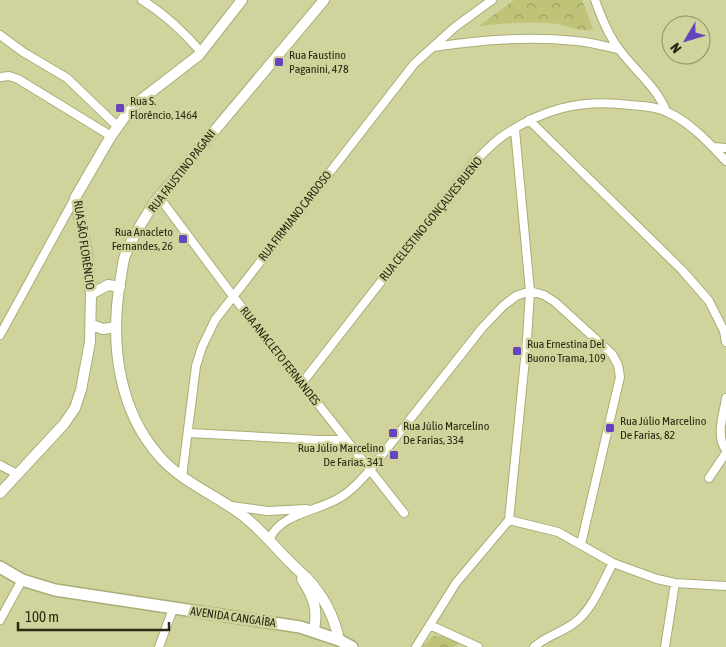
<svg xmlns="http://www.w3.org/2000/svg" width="726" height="647" viewBox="0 0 726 647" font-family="'Asap Condensed',sans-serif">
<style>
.park{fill:url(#park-crowns)}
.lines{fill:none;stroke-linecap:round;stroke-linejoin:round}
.minor-casing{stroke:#a9ad76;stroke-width:10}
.tertiary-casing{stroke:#a9ad76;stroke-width:12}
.secondary-casing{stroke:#a9ad76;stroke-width:14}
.minor{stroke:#fff;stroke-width:8}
.tertiary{stroke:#fff;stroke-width:10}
.secondary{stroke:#fff;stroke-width:11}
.poi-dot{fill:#6644bd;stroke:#d0d49c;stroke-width:2}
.labels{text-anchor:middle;stroke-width:5;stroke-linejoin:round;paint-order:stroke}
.poi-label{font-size:12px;fill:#292a14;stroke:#d0d49c;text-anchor:start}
.street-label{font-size:12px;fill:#292a14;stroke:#d0d49c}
</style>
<defs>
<pattern id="park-crowns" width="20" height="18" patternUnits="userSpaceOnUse" patternTransform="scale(1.25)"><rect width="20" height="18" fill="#bfc378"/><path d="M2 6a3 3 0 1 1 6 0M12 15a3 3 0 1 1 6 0" fill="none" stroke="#9b9f61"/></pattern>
</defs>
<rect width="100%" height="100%" fill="#d0d49c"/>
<path class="park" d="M514,0H582L593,29C584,33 568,26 558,24C533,21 504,23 479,26Z
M433,636H442L462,642L453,647H422Z"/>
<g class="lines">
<defs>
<path id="minor" d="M142,0C165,14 183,31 201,52
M595,0C601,17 608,35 619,49C634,70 657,87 666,111
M0,35L23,52L67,78L118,127
M433,47C481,40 527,36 576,41C590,42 604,46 618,49
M0,77L9,76L18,79L111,136
M529,120L682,270L709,301L724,331L726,342
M713,147L726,148
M159,197L233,296L404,513
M0,335L75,198
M302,383L474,162C483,154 491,145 500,138C541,109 579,99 630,105C642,106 656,106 667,112C690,122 709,143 726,161
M726,398C724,413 715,436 726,450
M189,433L320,440H346
M0,465L17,474
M182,477L196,366L202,347L215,320L414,64L455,27L492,0
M709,478L726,453
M231,506L268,511L306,509
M509,520L527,339L530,291L515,130
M509,520L558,532L613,563L657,579L675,583L726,586
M269,540C281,512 318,512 341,497C353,490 361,480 370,470L482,328L503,306L516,296L530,291L544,295L555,302L612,354L618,365L620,377L581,544
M0,620L22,580
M430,625L478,647
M159,647L173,609
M416,647L456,583L509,520
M534,647C547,635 565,632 578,620C594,606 603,581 613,563
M665,647L675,583"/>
<path id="tertiary" d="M324,0L154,203C144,220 131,238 125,256C122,264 122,274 120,282C110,343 118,410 160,457C184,484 219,496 246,518C268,536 284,559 306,577C323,595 334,615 339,640
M91,294L108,285L120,287
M92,325L103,329L116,327
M0,493L64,424L75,408L81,390L90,342L91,294L86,248L75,198L111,136L126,115L138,102L199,55L242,0
M302,579C314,598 318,609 314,630"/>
<path id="secondary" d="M0,567L22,580L55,590L300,627L339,640L352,647"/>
</defs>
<use href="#minor" class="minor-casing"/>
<use href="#tertiary" class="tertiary-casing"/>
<use href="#secondary" class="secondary-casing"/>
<use href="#minor" class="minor"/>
<use href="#tertiary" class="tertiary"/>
<use href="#secondary" class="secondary"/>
</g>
<g class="poi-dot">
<rect x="274" y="57" width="10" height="10" rx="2.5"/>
<rect x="115" y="103" width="10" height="10" rx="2.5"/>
<rect x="178" y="234" width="10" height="10" rx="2.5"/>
<rect x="512" y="346" width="10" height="10" rx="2.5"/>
<rect x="605" y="423" width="10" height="10" rx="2.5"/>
<rect x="388" y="428" width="10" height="10" rx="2.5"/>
<rect x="389" y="450" width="10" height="10" rx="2.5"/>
</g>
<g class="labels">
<g class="poi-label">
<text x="289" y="59">Rua Faustino<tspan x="289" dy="14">Paganini, 478</tspan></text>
<text x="130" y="105">Rua S.<tspan x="130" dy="14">Florêncio, 1464</tspan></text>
<text x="173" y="236" text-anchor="end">Rua Anacleto<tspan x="173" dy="14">Fernandes, 26</tspan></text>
<text x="527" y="348">Rua Ernestina Del<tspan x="527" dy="14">Buono Trama, 109</tspan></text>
<text x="620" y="425">Rua Júlio Marcelino<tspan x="620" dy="14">De Farias, 82</tspan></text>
<text x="403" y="430">Rua Júlio Marcelino<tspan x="403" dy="14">De Farias, 334</tspan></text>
<text x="384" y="452" text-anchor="end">Rua Júlio Marcelino<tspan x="384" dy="14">De Farias, 341</tspan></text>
</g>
<g class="street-label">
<text transform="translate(182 171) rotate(-52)" y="4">RUA FAUSTINO PAGANI</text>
<text transform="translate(295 216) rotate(-52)" y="4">RUA FIRMIANO CARDOSO</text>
<text transform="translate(431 219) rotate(-51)" y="4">RUA CELESTINO GONÇALVES BUENO</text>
<text transform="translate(84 245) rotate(82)" y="4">RUA SÃO FLORÊNCIO</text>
<text transform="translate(280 356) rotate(52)" y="4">RUA ANACLETO FERNANDES</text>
<text transform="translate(233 617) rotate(8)" y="4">AVENIDA CANGAÍBA</text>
</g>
</g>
<g transform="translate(686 40) rotate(232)"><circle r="24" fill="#d0d49c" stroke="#8d9066"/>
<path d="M0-4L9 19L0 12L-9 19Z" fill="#6644bd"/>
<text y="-8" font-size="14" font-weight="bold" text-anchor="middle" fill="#292a14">N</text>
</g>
<path d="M18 622v8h151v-8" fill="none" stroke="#292a14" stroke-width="2.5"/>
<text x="25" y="622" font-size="15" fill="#292a14" stroke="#d0d49c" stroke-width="4" paint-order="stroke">100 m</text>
</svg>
